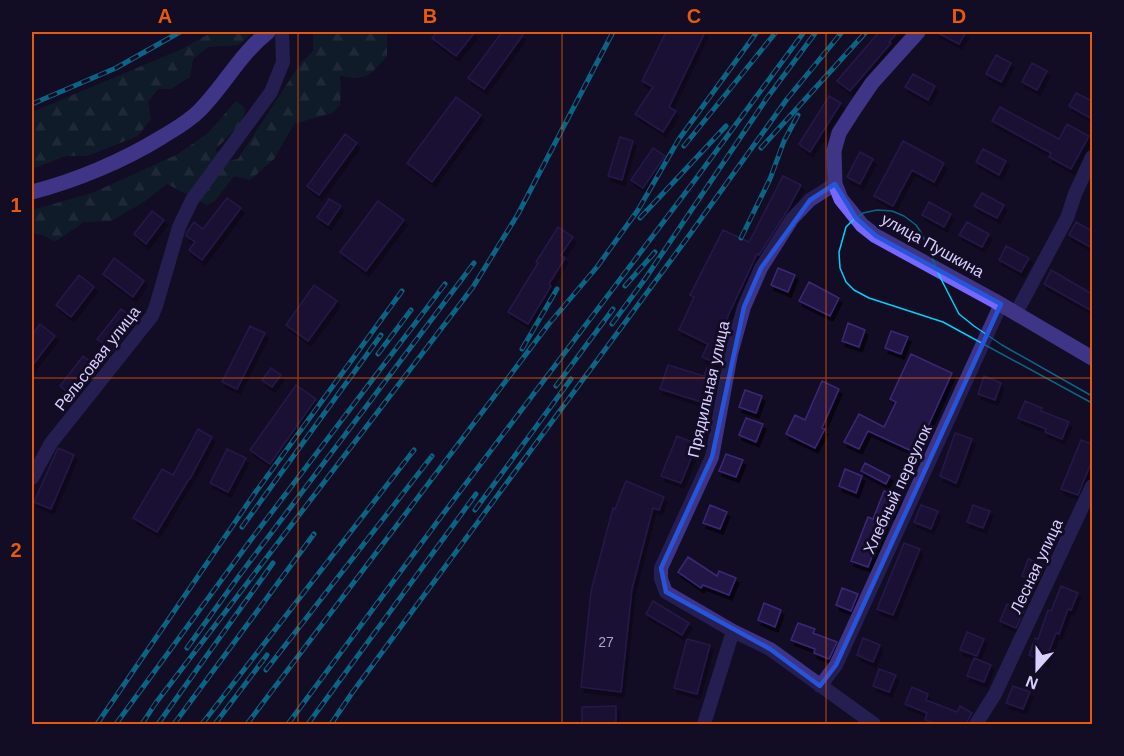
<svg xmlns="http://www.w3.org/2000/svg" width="1124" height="756" viewBox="0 0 1124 756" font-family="Helvetica,sans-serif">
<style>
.forest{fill:url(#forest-firs)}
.building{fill:#241747;stroke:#3c2775;stroke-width:1.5;filter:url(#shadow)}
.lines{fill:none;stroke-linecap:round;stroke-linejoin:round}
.street{stroke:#3d3487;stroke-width:14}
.secondary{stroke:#7567ff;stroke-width:15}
.tram{stroke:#00d1fb;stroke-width:1.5}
.rail-casing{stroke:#00d1fb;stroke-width:5}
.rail{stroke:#120c25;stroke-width:3;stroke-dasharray:9;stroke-linecap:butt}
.marked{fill:none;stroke:#2654da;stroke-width:4.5;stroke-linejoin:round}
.grid{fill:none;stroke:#e8590c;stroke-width:1.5;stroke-opacity:0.55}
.labels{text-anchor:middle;stroke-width:6;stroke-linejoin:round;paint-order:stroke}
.number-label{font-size:14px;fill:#aca2d1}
.street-label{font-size:16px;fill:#d9d0ff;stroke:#120c25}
.neatline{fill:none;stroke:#e8590c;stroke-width:2}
.grid-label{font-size:20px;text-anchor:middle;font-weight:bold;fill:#e8590c}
</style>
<defs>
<pattern id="forest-firs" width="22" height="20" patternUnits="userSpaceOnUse" patternTransform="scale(1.5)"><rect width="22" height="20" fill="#0f2e2f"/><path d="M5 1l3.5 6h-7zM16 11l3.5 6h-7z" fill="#314b4e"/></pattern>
<filter id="shadow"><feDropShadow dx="3" dy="5" stdDeviation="0" flood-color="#0009"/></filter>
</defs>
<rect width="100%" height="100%" fill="#120c25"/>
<path class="forest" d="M212,32H253L239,45L208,47L193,59L190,77L171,89H158L148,102L151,119L138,136L87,156H66L32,169V112L182,49Z
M313,32H387V56C370,76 367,81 340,76L341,88L340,105L332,113L294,124L274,159L250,180L234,176L215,201L207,205L167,184L144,202L111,221L84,222L55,242L45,236L33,233L32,238V210L92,193L178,154L208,133L236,101L245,108L244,120L215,150L226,161L238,159L300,64L313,51Z"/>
<path class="building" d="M437,32H475L456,56L432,38Z
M502,32H518L523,35L484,89L468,78Z
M666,32H705L669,107L676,111L663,132L635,114L653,87L642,81Z
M879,32H898L889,42L891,43L850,91L837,81Z
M936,32H966L959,44Z
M996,55L1011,63L1001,82L986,74Z
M1032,63L1047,71L1037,90L1022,82Z
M913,74L935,86L928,100L905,87Z
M1076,93L1092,101V119L1069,106Z
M829,96L841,103L810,152L799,144Z
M456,97L481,115L432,182L407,163Z
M1000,107L1059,139L1067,124L1089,136L1071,169L1049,157L1051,153L992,121Z
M345,134L357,143L319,195L307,186Z
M620,137L633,141L622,180L608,176Z
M903,141L944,163L934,182L912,170L893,206L874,196Z
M653,148L665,156L643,188L631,180Z
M983,149L1006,161L999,175L976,162Z
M860,152L873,159L860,184L847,177Z
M783,176L801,185L787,211L759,255L757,254L728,316L715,363L702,357L708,344L679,330L694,297L690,295L723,230L749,242Z
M982,193L1004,205L997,218L974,206Z
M227,198L241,208L202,260L189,250L195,242L186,236L187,232L194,222L203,229Z
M329,199L341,206L328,225L317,217Z
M378,201L404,220L366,271L340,252Z
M929,202L951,214L944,227L922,215Z
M152,211L164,220L146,244L134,234Z
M967,222L989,234L982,247L959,235Z
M1076,222L1092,231V248L1069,235Z
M558,227L573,237L561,255L565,258L549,284L551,286L528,324L508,312L538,263L536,262Z
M1006,246L1029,258L1021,272L999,260Z
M114,258L144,281L133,297L103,274Z
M778,268L795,275L788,292L771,285Z
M1051,270L1092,294V311L1044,284Z
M79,275L94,287L71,317L56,305Z
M809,282L839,298L830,316L799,301Z
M314,285L337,301L308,341L286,325Z
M121,309L136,321L113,351L97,339Z
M848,323L865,330L859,347L842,341Z
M40,324L55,336L32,366V335Z
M250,326L265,333L237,389L222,382Z
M891,331L908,337L901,354L885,348Z
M911,354L952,373L916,453L868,431L859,449L844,442L859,414L884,427L896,402L890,399Z
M83,356L98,368L75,398L60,386Z
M668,365L704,376L707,368L719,371L708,404L660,389Z
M271,368L281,375L272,387L262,380Z
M984,376L1001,383L995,400L978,394Z
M822,381L839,389L822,428L825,429L815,448L786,434L795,415L805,420Z
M296,385L316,399L270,464L250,450Z
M745,390L762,396L756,413L739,407Z
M1025,401L1042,408L1041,411L1069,422L1062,439L1045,432L1046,429L1018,418Z
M746,418L763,424L756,442L739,435Z
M198,429L212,437L190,479H189L157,532L133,518L162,469L173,475Z
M955,433L972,439L956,483L940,476Z
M677,436L697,444L681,483L661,476Z
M1081,440L1092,444V464L1091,463L1078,495L1061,489Z
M58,448L74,455L51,509L34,502Z
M227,449L246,458L228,492L210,483Z
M726,454L743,460L736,477L719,471Z
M865,463L890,476L886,484L861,471Z
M845,469L862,476L856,493L839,486Z
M626,481L664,497L659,510L653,508L632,589L621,692L581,687L591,591L613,508L615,509Z
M884,491L901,497L894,515L889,513L868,567L851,561L868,517L873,519Z
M710,505L727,512L720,529L703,523Z
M921,505L938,511L931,529L914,522Z
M973,505L990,511L983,528L967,522Z
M904,543L920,549L893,615L877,609Z
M688,557L717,576L719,571L736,578L729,595L703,585L701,588L678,572Z
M1028,559L1045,565L1037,582L1022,576Z
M1061,586L1078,593L1071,610L1068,609L1059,634L1056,633L1045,662L1029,655L1035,638L1038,639L1048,610L1051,611Z
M842,588L858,594L851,611L836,605Z
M653,601L689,623L682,635L646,614Z
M764,603L781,610L775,627L758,620Z
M1007,604L1024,611L1016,628L1000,621Z
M798,623L815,629L813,633L837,642L829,659L814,653L815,649L791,640Z
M967,632L984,639L977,656L960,650Z
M863,638L880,645L873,662L857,655Z
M687,639L710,645L697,694L674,688Z
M974,658L991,665L984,682L967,676Z
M879,669L896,675L889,692L873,686Z
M1013,686L1030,692L1023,709L1006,703Z
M912,687L928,694L926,700L957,712L960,706L972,713L968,720L967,724H937L925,720L927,713L905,704Z
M616,706V724H582V707Z"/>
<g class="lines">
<path class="street" d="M835,184L810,200L792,219L761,268L744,307L731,354L712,457L661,568V579L666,592L733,631L770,649L874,724
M1016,313L1067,218L1075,194L1092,157
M32,478L51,443L152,316L156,306L179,227L192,200L271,92L283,62L282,32
M820,686L836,665L1001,304
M704,724L733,631
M976,724L995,694L1092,486"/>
<path class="secondary" d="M918,32L872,83L855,108L839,133L834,151L835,184L841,199L862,225L876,236L995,301L1092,358
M32,192C75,181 123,161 162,137C175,129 188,122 199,111C224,86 240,54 268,32"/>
<path class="tram" d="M1092,396L1002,345L974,326L959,314L941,279L922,234L916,225L904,216L892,211L877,210L863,213L852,221L846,227L839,252L840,268L846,282L854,290L869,298L943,322L1092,403"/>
<defs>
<path id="rail" d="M32,104L116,68L180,32
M684,146L776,32
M761,148L866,32
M640,218L726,126
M741,238L770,179L784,141L798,115
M625,286L655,252
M612,324L645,279L767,98L816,32
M522,349L557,289
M378,354L411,310
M556,386L613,309
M475,510L571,379
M242,527L381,335
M187,648L239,576L474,263
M266,670L432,456
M97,724L255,493L402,291
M116,724L250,541L445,284
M142,724L155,704L473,287L518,214L613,32
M158,724L273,563
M174,724L314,534
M202,724L414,450
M215,724L267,655
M247,724L548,325L597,267L638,210L679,139L757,32
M288,724L446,510L692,184L804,32
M308,724L476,494
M331,724L352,693L688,237L787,99L842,32"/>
</defs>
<use href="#rail" class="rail-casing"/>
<use href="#rail" class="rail"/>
</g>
<path d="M0 0H1124V756H0ZM835,184L856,218L876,236L1001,304L836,665L820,686L770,649L666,592L661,568L712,457L744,307L761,268L810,200Z" fill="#120c25" fill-opacity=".55" fill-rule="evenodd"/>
<path class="marked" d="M835,184L856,218L876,236L1001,304L836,665L820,686L770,649L666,592L661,568L712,457L744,307L761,268L810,200Z"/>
<path class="grid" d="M298,32V724M562,32V724M826,32V724M32,378H1092"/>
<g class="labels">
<g class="number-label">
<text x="606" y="647">27</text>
</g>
<g class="street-label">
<text transform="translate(933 245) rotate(29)" y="6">улица Пушкина</text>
<text transform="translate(97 358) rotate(-52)" y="6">Рельсовая улица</text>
<text transform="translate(708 389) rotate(-77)" y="6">Прядильная улица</text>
<text transform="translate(897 489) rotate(-65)" y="6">Хлебный переулок</text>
<text transform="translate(1036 566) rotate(-65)" y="6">Лесная улица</text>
</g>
</g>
<rect width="1124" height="756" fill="none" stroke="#120c25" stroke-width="66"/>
<g transform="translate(1037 669) rotate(201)" stroke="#120c25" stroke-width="4.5" paint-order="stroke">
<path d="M0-4.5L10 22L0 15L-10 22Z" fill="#d9d0ff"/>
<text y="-9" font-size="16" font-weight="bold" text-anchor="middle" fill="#d9d0ff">N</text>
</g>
<rect x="33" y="33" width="1058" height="690" class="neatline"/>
<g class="grid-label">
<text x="165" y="23">A</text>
<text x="430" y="23">B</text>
<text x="694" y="23">C</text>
<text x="959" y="23">D</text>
<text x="16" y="212">1</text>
<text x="16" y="557">2</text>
</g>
</svg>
